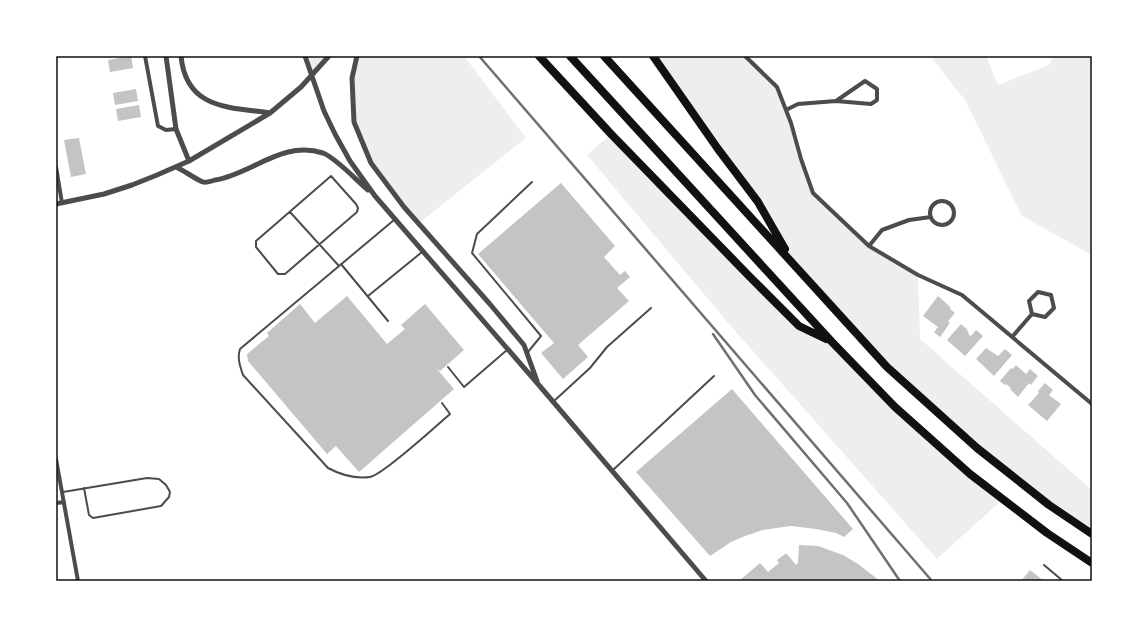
<svg xmlns="http://www.w3.org/2000/svg" width="1148" height="637" viewBox="0 0 1148 637" font-family="Figtree,sans-serif">
<style>
.green{fill:#eee}
.building{fill:#c4c4c4}
.lines{fill:none;stroke-linecap:round;stroke-linejoin:round}
.service{stroke:#4c4c4c;stroke-width:2}
.minor{stroke:#4c4c4c;stroke-width:4}
.tertiary{stroke:#4c4c4c;stroke-width:5}
.motorway{stroke:#111;stroke-width:8}
.rail{stroke:#707070;stroke-width:2.5}
.neatline{fill:none;stroke:#111;stroke-width:1.5}
</style>
<rect width="100%" height="100%" fill="#fff"/>
<path class="green" d="M305,56H329L311,75Z
M357,56H464L526,138L419,223L371,163L354,122L352,78Z
M653,56H745L777,87L813,193L862,240L918,275L920,339L1092,490V529L1090,533L1049,505L887,367L793,263L758,202Z
M930,56H986L998,85L1049,65L1054,56H1092V257L1090,254L1022,216L965,100Z
M611,134L799,326L832,342L895,407L1003,499L937,559L729,324L587,155Z"/>
<path class="building" d="M131,56L133,68L110,72L108,60Z
M136,89L138,101L115,105L113,93Z
M139,105L141,117L118,121L116,109Z
M79,138L86,174L71,177L64,140Z
M561,183L615,246L604,257L620,275L625,271L630,277L617,288L629,301L578,345L588,357L563,379L541,353L554,343L478,254Z
M347,296L387,344L405,329L401,325L425,304L464,350L440,371L437,369L454,389L359,472L336,446L327,454L248,361L247,354L269,336L267,333L300,304L315,323Z
M938,296L947,304L951,308L950,309L955,313L948,321L950,323L940,337L934,332L938,327L923,316Z
M961,324L968,330L967,331L969,333L968,334L971,336L976,330L983,336L965,356L947,340Z
M986,348L998,356L1005,349L1012,355L994,376L976,359Z
M1016,365L1026,374L1030,369L1038,376L1031,385L1029,383L1018,397L1010,389L1011,388L1006,384L1005,385L1000,381L1011,368L1013,369Z
M1045,383L1053,390L1049,395L1061,404L1047,421L1028,405L1039,393L1038,391Z
M732,389L853,529L844,537L836,533L816,529L791,526L776,528L763,530L745,536L731,542L710,556L636,472Z
M799,545L818,546L843,555L858,564L880,581H739L760,563L768,572L779,563L777,560L785,554H787L796,565L798,563Z
M1030,570L1044,581H1021Z"/>
<g class="lines">
<path class="service" d="M331,176L356,204L358,208L357,212L285,274H278L256,247V241Z
M290,212L339,266
M394,220L240,349C237,358 240,366 243,375L328,468C341,475 355,479 370,477C383,475 437,425 450,414L442,403
M341,264L388,321
M368,296L422,252
M528,352L541,336L472,253L477,234L532,182
M448,367L464,387L507,350
M554,401L590,368L607,347L651,308
M613,470L714,376
M63,492L147,478L159,479L166,485L170,492L169,497L161,506L93,518L89,515L84,488
M1044,565L1063,581"/>
<path class="minor" d="M145,56L158,126L166,130L176,129
M745,56L777,87L791,123L801,159L813,193L869,246L918,275L962,295L1092,404
M786,110L798,104L836,101L871,104L877,100V89L865,81L836,101
M56,167L62,203
M930 213a12 12 0 1 1 24 0a12 12 0 1 1-24 0Z
M869,246L882,230L909,220L931,217
M1038,292L1051,295L1054,308L1045,317L1032,314L1029,301Z
M1012,337L1032,314
M56,459L78,581
M56,503L64,502"/>
<path class="tertiary" d="M166,56L176,129L189,161
M181,56C186,109 228,107 270,113
M305,56L324,111L335,134L350,161L375,196L538,384L706,581
M357,56L352,78L354,122L371,163L404,207L489,303L524,345L537,381
M176,167C183,170 197,180 203,182C206,183 212,181 215,180C252,174 282,140 323,153C336,158 356,180 368,190
M56,204L104,194L132,185L157,175L189,161L270,113L301,87L329,56"/>
<path class="motorway" d="M539,56L611,134L750,277L799,326L826,339
M570,56L832,342L895,407L970,474L1047,533L1092,563
M604,56L887,367L977,448L1049,505L1092,534
M653,56L718,149L758,202L785,249"/>
<path class="rail" d="M479,56L932,581
M713,334L755,395L847,503L900,581"/>
</g>
<rect width="1148" height="637" fill="none" stroke="#ffffff" stroke-width="114"/>
<rect x="57" y="57" width="1034" height="523" class="neatline"/>
</svg>
